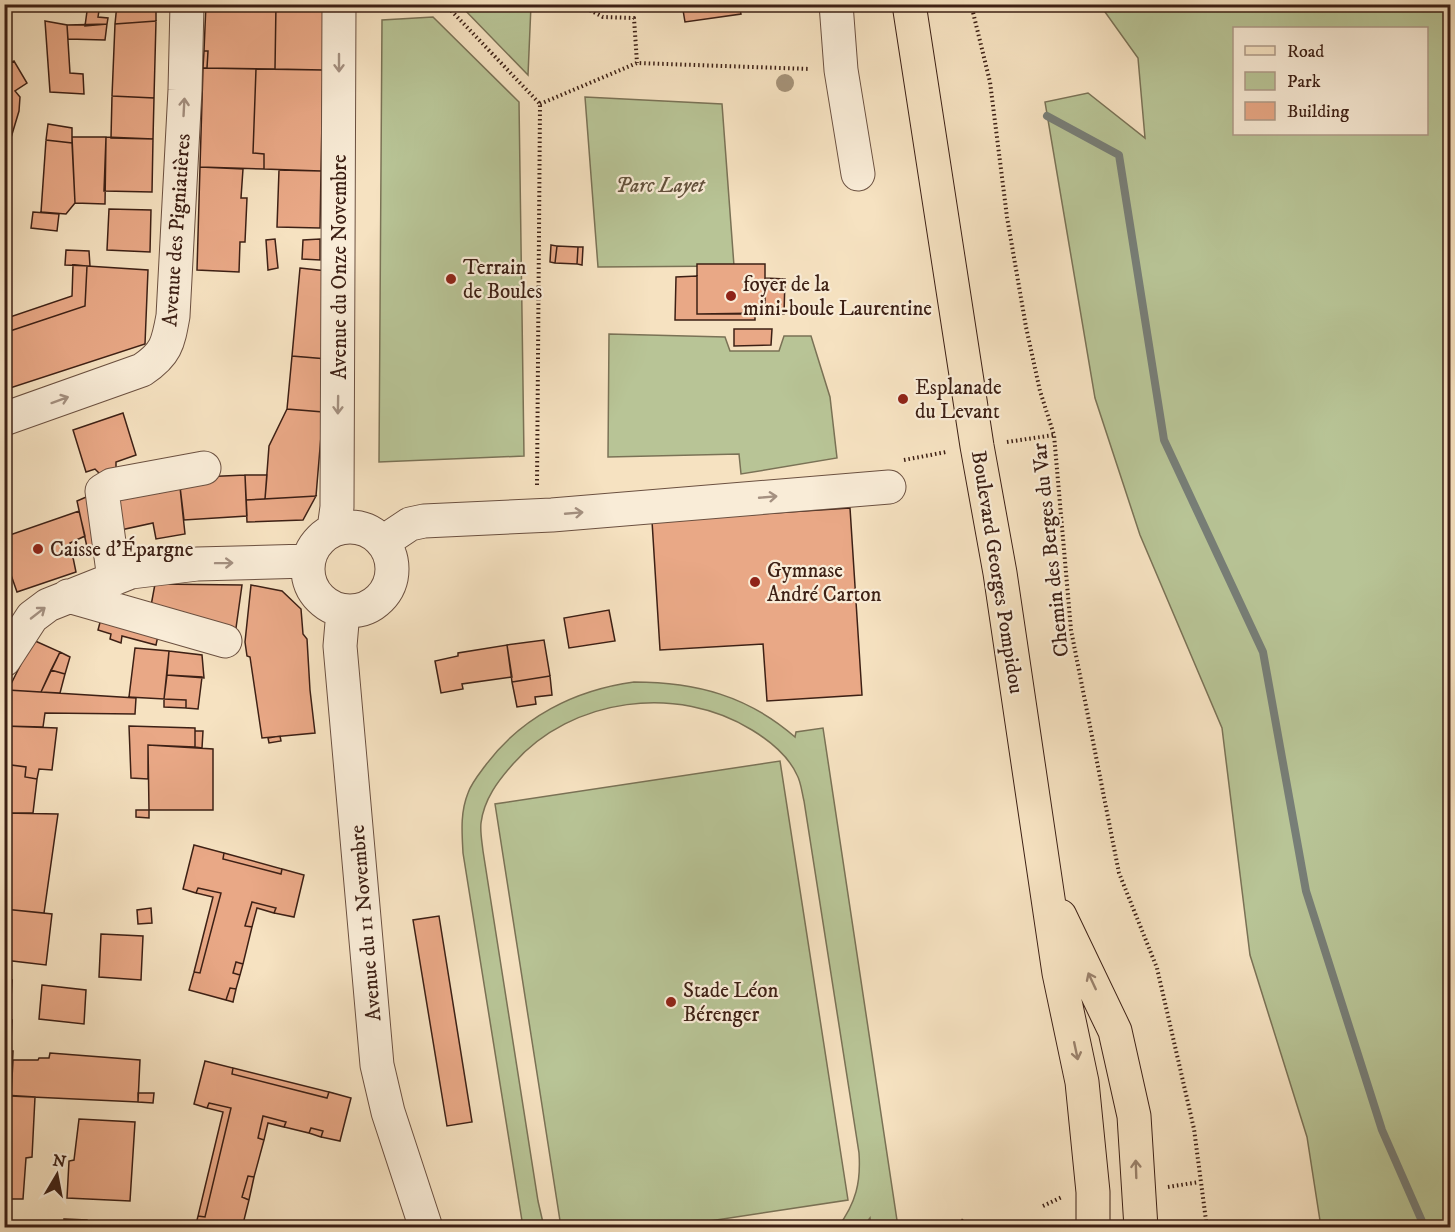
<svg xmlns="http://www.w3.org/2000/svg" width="1455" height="1232" viewBox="0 0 1455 1232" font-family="'IM FELL DW Pica',serif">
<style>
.green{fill:#b8c496;stroke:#7a7256;stroke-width:1.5;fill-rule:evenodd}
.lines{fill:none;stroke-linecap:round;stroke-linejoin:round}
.stream{stroke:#777e77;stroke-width:8}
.building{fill:#e9a886;stroke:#3d2015;stroke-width:1.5}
.minor-casing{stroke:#6b5040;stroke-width:35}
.major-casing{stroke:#3d2015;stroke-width:35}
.path{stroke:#3d2015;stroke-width:4;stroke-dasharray:1.5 3;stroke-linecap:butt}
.minor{stroke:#f9ecd7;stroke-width:33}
.major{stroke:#f6e2c1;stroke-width:33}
.tree{fill:#a59278}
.oneway{stroke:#a49080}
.oneway2{stroke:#9a816b}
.poi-dot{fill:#8f2418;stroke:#f9ecd7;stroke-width:2}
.labels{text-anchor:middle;stroke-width:4.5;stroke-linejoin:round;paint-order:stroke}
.park-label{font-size:21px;font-style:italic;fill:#62513c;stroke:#f9ecd7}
.street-label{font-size:21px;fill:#3d2015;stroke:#f9ecd7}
.poi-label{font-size:21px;fill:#3d2015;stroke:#f9ecd7;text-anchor:start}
</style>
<rect width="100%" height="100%" fill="#f6e2c1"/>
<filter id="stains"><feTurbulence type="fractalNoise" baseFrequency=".00333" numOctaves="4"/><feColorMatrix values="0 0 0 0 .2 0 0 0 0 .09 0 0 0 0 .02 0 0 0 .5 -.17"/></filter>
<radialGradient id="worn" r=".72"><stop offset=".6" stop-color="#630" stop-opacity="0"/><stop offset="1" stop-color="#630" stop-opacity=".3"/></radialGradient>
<path class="green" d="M460,5H531L528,75Z
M1100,5H1450V1227H1321L1307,1137L1250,955L1222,728L1140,535L1095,398L1045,102L1088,93L1145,138L1138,58ZM1234,28H1426V134H1234Z
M433,17L519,102L524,456L379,462L382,20Z
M585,97L722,104L734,266L598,267Z
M609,334L725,337L730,351H779L784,336H811L830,397L837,458L741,474L739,454L608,457Z
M634,682C696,682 748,696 795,737L796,732L823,728L898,1227H871L870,1218L863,1227H838C856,1203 861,1182 859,1153L804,801C802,793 801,782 797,775C788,755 770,741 752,730C678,684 572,697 513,764C498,781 484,799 481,823C480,832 482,842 483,851L538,1201L544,1227H523L463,853C462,833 460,813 468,793C471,784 479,774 485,766C521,717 575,690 634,682Z
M780,761L848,1200L670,1227H561L495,804Z"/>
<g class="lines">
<path class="stream" d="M1047,116L1119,155L1164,440L1263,652L1306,891L1382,1130L1425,1228"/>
</g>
<path class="building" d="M88,4H100L98,17L108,18L107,24L85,26Z
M117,4H156V21L115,24Z
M206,4H276L275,69L207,68L208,51H204Z
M276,4H324L323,70L275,69Z
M682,4H739L741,14L685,22Z
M45,21L67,25L70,73L83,74L84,94L50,92Z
M156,21L154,98L112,96L115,24Z
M107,24L105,40L68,39L67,25Z
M204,51H208L207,68H203Z
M4,58L8,64L14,61L27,83L15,91L20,97L19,111L4,161Z
M203,68L256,69L253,153L264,154V169L200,167Z
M256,69L323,70L321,171L264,169V154L253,153Z
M112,96L154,98L153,139L111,138Z
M48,124L72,128V143L46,140Z
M72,137H106L105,204L75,203Z
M106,137L153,139L152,192L104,191Z
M46,140L72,143L75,203L66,214L41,212Z
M200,167L243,169L241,198H247L245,242H240L239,272L197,270Z
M279,170L321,171L320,228L277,227Z
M109,209L151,210L150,252L107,250Z
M33,212L59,214L57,231L31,228Z
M275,239L278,268L268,270L266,240Z
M320,239V260L302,259L303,240Z
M551,245L557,246L555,263L550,262Z
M557,246L578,247L577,264L555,263Z
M578,247H583L582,265L577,264Z
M66,250L89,251L90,266L65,265Z
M697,264H765V313L697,314Z
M73,265L87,266L85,306L4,333V319L72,296Z
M87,266L148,270L145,344L4,390V333L85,306Z
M300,268L327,271V359L292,356Z
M697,276V314H755V320H675L676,277Z
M765,278L785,279L784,314L765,313Z
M734,329H772L771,345L734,346Z
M292,356L327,359L323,412L287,409Z
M287,409L323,412L316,496L265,499L269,446Z
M123,413L136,455L116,462V468L102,476L95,469L86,472L73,430Z
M245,475L247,516L184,520L179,478Z
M245,475H267L265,499L246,500Z
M179,478L185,534L156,539L153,523L116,531L109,492Z
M93,494L102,544L87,547L77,501Z
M316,496L303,520L247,522L246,500Z
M850,508L862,695L767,701L763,644L660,650L652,521Z
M79,511L85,536L70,543L76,572L17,592L4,555V537Z
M155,584L242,585L235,635L150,611Z
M251,585L282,591L301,609L303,634L307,639L310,690L315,733L262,738L250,657L247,656L245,642Z
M609,610L615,641L569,648L564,618Z
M102,615L159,631L156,645L122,636L121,643L110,639L111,634L98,630Z
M33,640L60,652L41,692L8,690Z
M544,640L550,676L512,682L507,645Z
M507,645L512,677L462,684L463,689L441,693L435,661L458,656V653Z
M135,648L169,651L164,699L129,697Z
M169,651L202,655L204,678L167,675Z
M60,652L70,657L65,674L51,670Z
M51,670L65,674L60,693L41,692Z
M167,675L202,677L198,709L186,708V700L164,699Z
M550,676L552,695L535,697L536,704L517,707L512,682Z
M8,690L136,698L135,714L45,713L43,727L4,726Z
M164,699L186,700V708L164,707Z
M4,726L57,728L52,770L39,769L37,779L25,777L26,767L4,764Z
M129,726L195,728V747L148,745V779L131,778Z
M195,731H203L202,748L195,747Z
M280,736L281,741L269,743L268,738Z
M148,745L213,749V810H149Z
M4,764L26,767L25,777L37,779L33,813H4Z
M136,810H149V818L136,817Z
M4,813L58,814L44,913L4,909Z
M194,845L224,853L223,859L281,874L282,869L304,875L294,917L274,913L276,908L252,902L245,926L252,927L243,964L236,962L233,973L240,975L236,989L230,988L226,1000L189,990L194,972L200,973L221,893L198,888L196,893L183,889Z
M224,853L282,869L281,874L223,859Z
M198,888L221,893L200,973L194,972L213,897L196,893Z
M252,902L276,908L274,913L257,908L252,927L245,926Z
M151,908L152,923L138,924L137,910Z
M4,909L52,914L46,965L4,960Z
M439,916L472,1122L447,1126L413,920Z
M101,934L143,936L141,980L99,977Z
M236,962L243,964L240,975L233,973Z
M4,980H12L10,1020H4Z
M42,985L86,990L84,1024L39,1019Z
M230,988L236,989L233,1002L226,1000Z
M4,1020H12L11,1042L4,1041Z
M4,1041L11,1042L10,1051H4Z
M4,1051H13L11,1096L4,1095Z
M50,1053L140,1060L138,1102L11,1096L13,1060H38L39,1058H49Z
M205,1061L233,1068L232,1074L327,1098L329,1092L351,1098L340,1141L321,1137L323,1131L311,1128L309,1133L284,1127L286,1122L263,1116L258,1138L264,1140L254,1177L248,1176L242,1197L249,1200L242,1228H195L198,1216L205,1217L231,1108L209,1103L207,1108L194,1104Z
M233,1068L329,1092L327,1098L232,1074Z
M138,1093H154L153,1103L138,1102Z
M4,1095L35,1097L32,1157L26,1158L23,1199H4Z
M209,1103L231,1108L205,1217L198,1216L223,1112L207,1108Z
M263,1116L286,1122L284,1127L268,1123L264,1140L258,1138Z
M79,1119L135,1122L130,1201L67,1198L69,1161L74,1160Z
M311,1128L323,1131L321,1137L309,1133Z
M248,1176L254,1177L249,1200L242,1197Z
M64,1219L87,1220V1228H64Z"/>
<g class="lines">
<defs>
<path id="minor" d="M836,4L841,70L858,174
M4,419L142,370C166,354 168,344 173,316L185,90L187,4
M308 569a42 42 0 1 1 84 0a42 42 0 1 1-84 0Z
M334,529L337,507L339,4
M383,542L410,524L424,521L552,515L889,487
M114,579L102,491L112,485L204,468
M68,596L225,641
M343,611L340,646L377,1065L388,1112L426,1228
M4,660L32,617L48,605L131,572L197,564L308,561"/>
<path id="major" d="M909,4L977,446L1000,573L1059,973L1082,1082L1093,1192V1228
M1060,916L1115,1031L1134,1116L1141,1228"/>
</defs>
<use href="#minor" class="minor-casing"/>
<use href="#major" class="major-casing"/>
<path class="path" d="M445,4L540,104L537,486
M578,4L603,17L634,18L637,63
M971,4L990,82L1007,217L1026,327L1040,391L1054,435L1071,630L1119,873L1157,968L1194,1129L1207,1228
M540,104L637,63L810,69
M1007,442L1054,435
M904,460L946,452
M1168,1187L1199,1182
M1043,1206L1062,1197
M957,1228L965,1218"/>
<use href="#minor" class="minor"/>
<use href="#major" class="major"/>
</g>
<circle class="tree" cx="785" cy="83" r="9"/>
<defs><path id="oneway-shaft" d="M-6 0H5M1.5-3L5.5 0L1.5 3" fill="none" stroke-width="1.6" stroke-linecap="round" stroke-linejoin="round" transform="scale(1.5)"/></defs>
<g class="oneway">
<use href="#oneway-shaft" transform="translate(339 63) rotate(90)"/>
<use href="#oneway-shaft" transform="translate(184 107) rotate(-87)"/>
<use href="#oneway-shaft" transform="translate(60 400) rotate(-20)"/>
<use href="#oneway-shaft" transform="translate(338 405) rotate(91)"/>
<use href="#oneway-shaft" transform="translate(768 497) rotate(-5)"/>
<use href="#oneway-shaft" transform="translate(574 513) rotate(-5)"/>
<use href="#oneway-shaft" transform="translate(224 563) rotate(-1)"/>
<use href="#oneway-shaft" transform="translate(38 613) rotate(-38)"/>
</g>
<g class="oneway2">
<use href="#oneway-shaft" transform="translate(1092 981) rotate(-115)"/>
<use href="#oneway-shaft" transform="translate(1076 1051) rotate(78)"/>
<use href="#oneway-shaft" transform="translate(1136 1169) rotate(-92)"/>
</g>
<g class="poi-dot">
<circle cx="451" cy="279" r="6"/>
<circle cx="731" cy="296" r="6"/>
<circle cx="903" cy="399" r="6"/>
<circle cx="38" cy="549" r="6"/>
<circle cx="755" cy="582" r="6"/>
<circle cx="671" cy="1002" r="6"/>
</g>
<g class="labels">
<g class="park-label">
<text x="660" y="192">Parc Layet</text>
</g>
<g class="street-label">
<text transform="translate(176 230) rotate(-86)" y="7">Avenue des Pigniatières</text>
<text transform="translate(339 267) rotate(-90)" y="7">Avenue du Onze Novembre</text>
<text transform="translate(1050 550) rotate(-96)" y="7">Chemin des Berges du Var</text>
<text transform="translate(998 572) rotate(81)" y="7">Boulevard Georges Pompidou</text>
<text transform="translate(365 923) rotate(-95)" y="7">Avenue du 11 Novembre</text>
</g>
<g class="poi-label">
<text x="463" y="274">Terrain<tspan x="463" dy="24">de Boules</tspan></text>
<text x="743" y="291">foyer de la<tspan x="743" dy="24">mini-boule Laurentine</tspan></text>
<text x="915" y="394">Esplanade<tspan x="915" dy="24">du Levant</tspan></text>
<text x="50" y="556">Caisse d'Épargne</text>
<text x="767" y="577">Gymnase<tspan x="767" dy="24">André Carton</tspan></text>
<text x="683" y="997">Stade Léon<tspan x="683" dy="24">Bérenger</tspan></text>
</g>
</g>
<rect width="1455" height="1232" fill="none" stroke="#f6e2c1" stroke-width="24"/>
<rect x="6" y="6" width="1443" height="1220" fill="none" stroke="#3d2015" stroke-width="3"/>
<rect x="12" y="12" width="1431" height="1208" fill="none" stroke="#3d2015" stroke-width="1.5"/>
<rect x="1233" y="27" width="195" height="108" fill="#f9ecd7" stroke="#ae9a89" stroke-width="1.5"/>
<rect x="1245" y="46" width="30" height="9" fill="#f6e2c1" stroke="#ae9a89" stroke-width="1.5"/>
<text x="1287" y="57" font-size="18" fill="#3d2015">Road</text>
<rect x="1245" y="72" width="30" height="18" fill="#b8c496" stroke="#ae9a89" stroke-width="1.5"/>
<text x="1287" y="87" font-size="18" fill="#3d2015">Park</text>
<rect x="1245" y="102" width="30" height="18" fill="#e9a886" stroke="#ae9a89" stroke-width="1.5"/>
<text x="1287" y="117" font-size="18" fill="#3d2015">Building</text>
<g transform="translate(57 1175) rotate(10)" stroke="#f9ecd7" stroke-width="4.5" paint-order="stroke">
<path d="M0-4.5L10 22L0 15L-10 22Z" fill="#3d2015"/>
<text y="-9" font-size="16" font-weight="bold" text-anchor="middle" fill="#3d2015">N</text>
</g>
<rect width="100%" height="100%" filter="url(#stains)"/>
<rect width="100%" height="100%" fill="url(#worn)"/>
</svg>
